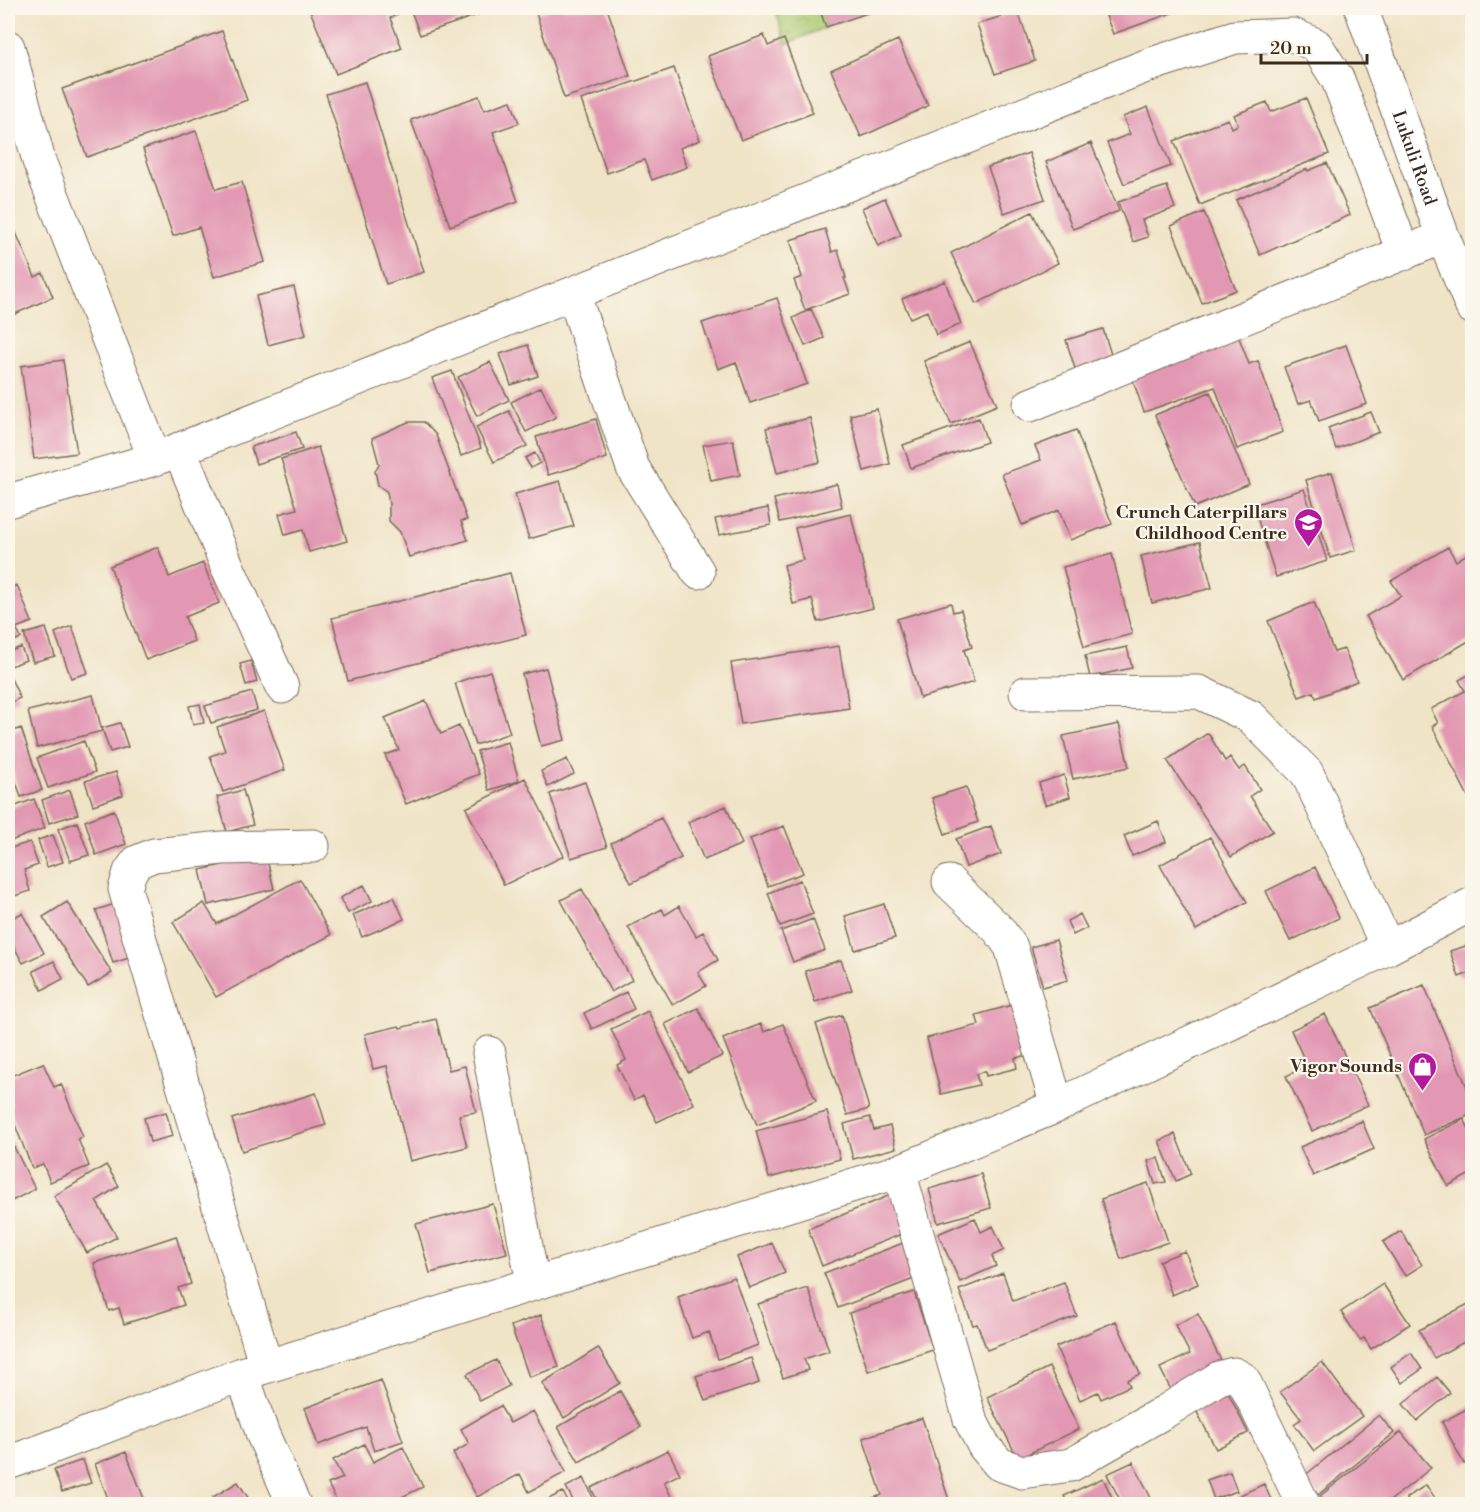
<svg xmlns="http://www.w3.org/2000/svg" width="1480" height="1512" viewBox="0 0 1480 1512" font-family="'Libre Bodoni',serif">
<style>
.park{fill:url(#park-crowns);stroke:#737a48;stroke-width:1.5}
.building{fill:#e297b2}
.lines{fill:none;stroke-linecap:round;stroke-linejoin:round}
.minor-casing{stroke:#7a6b59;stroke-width:35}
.tertiary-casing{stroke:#7a6b59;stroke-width:35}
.minor{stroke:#fff;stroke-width:33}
.tertiary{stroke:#fff;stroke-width:33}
.labels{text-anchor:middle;stroke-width:4.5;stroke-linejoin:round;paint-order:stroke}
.street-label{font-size:18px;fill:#3b2a1e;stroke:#fbf7ec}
.poi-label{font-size:18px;font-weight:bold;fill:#3b2a1e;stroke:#fbf7ec;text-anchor:end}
</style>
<defs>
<pattern id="park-crowns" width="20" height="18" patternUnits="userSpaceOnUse" patternTransform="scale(1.5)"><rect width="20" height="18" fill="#abcb73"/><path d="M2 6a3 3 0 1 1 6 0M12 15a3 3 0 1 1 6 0" fill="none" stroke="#94ae63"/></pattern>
</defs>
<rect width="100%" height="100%" fill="#fbf7ec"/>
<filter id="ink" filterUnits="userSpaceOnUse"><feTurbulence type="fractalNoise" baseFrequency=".0167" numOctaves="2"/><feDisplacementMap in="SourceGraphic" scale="12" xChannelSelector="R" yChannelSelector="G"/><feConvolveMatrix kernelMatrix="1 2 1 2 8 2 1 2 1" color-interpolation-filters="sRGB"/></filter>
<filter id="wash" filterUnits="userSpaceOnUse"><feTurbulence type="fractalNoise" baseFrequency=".008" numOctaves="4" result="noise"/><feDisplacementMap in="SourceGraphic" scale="24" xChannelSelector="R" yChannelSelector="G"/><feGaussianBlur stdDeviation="1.35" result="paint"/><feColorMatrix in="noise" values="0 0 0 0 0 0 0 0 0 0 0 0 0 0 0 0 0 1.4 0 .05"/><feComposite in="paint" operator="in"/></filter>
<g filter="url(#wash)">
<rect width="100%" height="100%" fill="#f0e4c7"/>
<path class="park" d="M775,8H820L826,27L786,44Z"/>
<g id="blocks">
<path class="building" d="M309,8H395L398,14L390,18L402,48L336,74Z
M410,8H497L420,35Z
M554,8H607L630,76L564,98L536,13Z
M819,8H882L826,27Z
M1103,8H1176L1177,11L1113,34Z
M1018,11L1035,61L995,74L977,24Z
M222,31L247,100L87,157L62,89Z
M764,35L768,46L784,39L813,113L741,140L708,56Z
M898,40L928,106L861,137L831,70Z
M674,68L700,140L680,148L687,167L652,180L644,160L607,173L581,100Z
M365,82L424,272L386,284L326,94Z
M479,96L484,110L511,101L519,123L493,132L518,201L450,226L411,120Z
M1306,98L1329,154L1200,205L1174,141L1228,119L1232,128L1238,125L1234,115L1267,102L1271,112Z
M1148,107L1171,166L1124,184L1107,143L1130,134L1123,117Z
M196,131L216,189L242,182L265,262L214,277L199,227L173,236L143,149Z
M1091,143L1119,211L1073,229L1046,162Z
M1029,153L1045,199L1004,213L988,167Z
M1327,163L1350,215L1260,255L1236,200L1307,169L1308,171Z
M1167,186L1175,208L1142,220L1148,237L1133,242L1118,202Z
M885,198L901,235L878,246L862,208Z
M1032,212L1058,263L976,304L951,253Z
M1204,212L1236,290L1202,303L1171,226Z
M8,214L35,277L43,273L53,297L8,317Z
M825,229L832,252L838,250L846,278H844L850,294L805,310L794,280L802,277L790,240Z
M945,281L961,324L936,335L927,311L910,318L902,299Z
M294,287L306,335L268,345L256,296Z
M777,298L807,384L750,403L736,362L718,369L702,323Z
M811,309L824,338L805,346L793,318Z
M1103,329L1115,367L1078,378L1066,340Z
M1238,335L1249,364L1258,361L1283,432L1237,449L1215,387L1144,412L1130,372Z
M970,342L997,405L951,424L924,361Z
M528,345L538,376L511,385L500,354Z
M1346,345L1367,404L1319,421L1311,400L1298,404L1284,367Z
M63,360L77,453L34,459L21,366Z
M490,362L509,400L477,416L458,377Z
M452,371L481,448L461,456L432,378Z
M541,387L556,417L526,432L511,402Z
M1210,392L1249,484L1195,507L1155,415Z
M877,409L890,464L864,471L850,415Z
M509,411L527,446L494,462L476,427Z
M1371,412L1379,432L1336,449L1328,428Z
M810,418L820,462L777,473L766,428Z
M979,418L987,442L911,468L903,445Z
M596,419L607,458L548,475L536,437Z
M408,422H424L436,435L467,520L461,521L468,540L409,557L400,532L389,521V504L387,492L378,485L375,471L379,464L372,438Z
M1076,430L1112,524L1070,540L1059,510L1022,525L1002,474L1041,460L1035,446Z
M296,432L302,449L256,464L251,447Z
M733,440L740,475L711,481L703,445Z
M318,447L347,541L309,552L303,530L285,535L279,514L297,509L281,459Z
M535,453L540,463L531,468L525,458Z
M1332,472L1356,550L1330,558L1306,480Z
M560,481L574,526L529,539L515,494Z
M837,484L842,507L780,522L774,499Z
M1304,489L1327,561L1276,577L1253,505Z
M768,508L771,525L719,535L715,519Z
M851,514L873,608L818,622L812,599L793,604L784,565L803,560L795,528Z
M1200,542L1212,588L1152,603L1141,556Z
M158,547L169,577L203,563L219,603L185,617L194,641L146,660L110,566Z
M1448,547L1456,561L1472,551V639L1403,680L1366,616L1401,596L1391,581Z
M1112,554L1132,634L1084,647L1063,567Z
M510,573L526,635L348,681L332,618Z
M17,585L32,622L16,628L21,638L8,643V589Z
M1314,602L1334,652L1344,649L1357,681L1316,698L1313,692L1299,697L1268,621Z
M951,603L953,612L961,610L972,647L964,650L974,682L920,698L897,619Z
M72,626L88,673L71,678L55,633Z
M46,628L55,656L33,662L24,634Z
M839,646L849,708L741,724L731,663Z
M21,647L26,660L11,666L8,659V652Z
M1127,647L1132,668L1090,677L1085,656Z
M251,661L257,682L246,685L240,664Z
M546,668L565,740L541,746L522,674Z
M490,671L510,733L475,745L455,683Z
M8,672L20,698L8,704Z
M1472,673V804L1432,726L1438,723L1431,709L1465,691L1459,680Z
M252,692L257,710L211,723L205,706Z
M93,695L102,731L37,748L28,711Z
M426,701L441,734L459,726L479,774L406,804L385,755L399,750L385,718Z
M200,704L204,723L193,725L189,706Z
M264,711L285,770L223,792L210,756L225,751L217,727Z
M120,723L128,747L110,752L102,728Z
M1119,724L1129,767L1073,779L1063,736Z
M21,728L42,790L21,797L8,758V733Z
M1208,733L1225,761L1230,757L1239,770L1245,766L1260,789L1250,796L1273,831L1231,857L1167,760Z
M84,741L95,772L48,788L37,758Z
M508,742L519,781L489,790L477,751Z
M567,759L574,774L548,787L541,771Z
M116,772L123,795L93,805L85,781Z
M1064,775L1070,797L1045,805L1039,783Z
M525,778L564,856L504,885L466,808Z
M585,782L607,847L571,858L550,794Z
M966,787L978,822L945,834L932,798Z
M70,790L78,814L49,823L42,800Z
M243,790L253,825L227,832L217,797Z
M34,799L45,828L8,842V809Z
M726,806L742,844L704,860L688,822Z
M114,810L126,844L96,855L85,821Z
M661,818L681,858L631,883L611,843Z
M1158,821L1166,842L1132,856L1124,836Z
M77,822L89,855L70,861L58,829Z
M784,826L803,873L768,886L750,839Z
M991,826L1001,854L966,867L956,839Z
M53,835L63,862L47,867L38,840Z
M1210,837L1247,902L1196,930L1160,865Z
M30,842L38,865L24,870L30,891L8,898V849Z
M266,855L274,889L208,905L200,870Z
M1315,867L1339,918L1290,941L1266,891Z
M300,879L331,935L216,997L173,922L204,903L217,924Z
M800,880L813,914L780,926L768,893Z
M364,885L372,901L348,913L340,898Z
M582,889L632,980L611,992L561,900Z
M394,897L404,919L362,937L353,915Z
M67,902L112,973L88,987L43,917Z
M115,904L132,957L113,963L96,910Z
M884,904L895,938L855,950L845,916Z
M679,906L696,936L703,932L718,960L698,972L706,986L673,1005L628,927L662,909L665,915Z
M22,913L44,953L23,963L13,945L8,948V920Z
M1080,914L1087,928L1073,935L1067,921Z
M813,919L825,950L793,962L781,931Z
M1056,940L1068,980L1043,987L1031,947Z
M1469,945L1472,954V972L1459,977L1450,951Z
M841,960L852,990L815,1002L805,971Z
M54,961L63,979L42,990L33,971Z
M1424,985L1472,1099V1114L1424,1135L1370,1008Z
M626,992L634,1009L592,1029L584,1013Z
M1023,1002L1037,1053L1015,1058L1017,1068L986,1076L985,1071L976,1074L979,1085L941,1094L927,1038L979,1025L976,1015Z
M698,1008L722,1056L688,1072L665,1024Z
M648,1011L694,1104L657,1122L643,1095L634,1100L617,1065L626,1060L611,1029Z
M1325,1014L1368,1105L1312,1131L1286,1076L1307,1066L1291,1030Z
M842,1015L869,1109L847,1115L816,1024Z
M436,1019L449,1070L465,1066L476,1112L459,1115L467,1147L410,1161L387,1066L373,1069L365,1034L399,1026L400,1028Z
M761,1024L764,1032L783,1024L816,1101L757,1125L723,1039Z
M43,1063L54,1087L61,1084L83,1137L78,1139L89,1166L50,1182L43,1164L32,1168L8,1107L12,1105L8,1095V1077Z
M316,1093L326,1125L242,1151L232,1119Z
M166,1112L173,1136L150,1142L144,1118Z
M827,1112L840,1159L769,1178L756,1131Z
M870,1117L874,1130L890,1126L896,1148L853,1159L844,1124Z
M1464,1119L1472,1135V1173L1448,1186L1424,1139Z
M1362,1121L1374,1149L1313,1176L1300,1147Z
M1175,1134L1191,1174L1176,1181L1159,1141Z
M11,1141L35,1189L8,1203V1143Z
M1158,1158L1166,1182L1155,1184L1148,1161Z
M106,1165L119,1186L96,1201L117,1237L87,1253L54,1196Z
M981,1174L991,1208L938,1223L929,1189Z
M1148,1183L1168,1242L1121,1259L1101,1199Z
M898,1192L914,1229L822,1266L808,1229Z
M493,1204L507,1253L430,1273L416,1224Z
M975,1218L981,1232L993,1226L1004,1250L992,1256L996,1266L960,1282L938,1234Z
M1401,1231L1422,1265L1405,1276L1383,1242Z
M176,1236L191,1284L178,1288L184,1305L124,1324L119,1308L109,1311L94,1263Z
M906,1242L919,1277L838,1308L824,1273Z
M772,1243L785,1273L749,1288L737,1257Z
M1185,1251L1198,1284L1172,1295L1159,1261Z
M1003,1273L1013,1301L1064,1282L1077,1316L987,1350L977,1324L973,1325L959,1290Z
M734,1277L758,1345L718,1359L709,1332L692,1338L678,1297Z
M1383,1284L1410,1324L1371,1349L1364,1338L1360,1340L1341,1312Z
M808,1288L829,1351L804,1359L808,1370L783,1378L758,1304Z
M914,1292L933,1350L868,1371L849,1313Z
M1472,1302V1338L1434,1358L1419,1330Z
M1198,1314L1223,1365L1171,1390L1160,1368L1190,1354L1175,1325Z
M541,1315L559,1367L529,1377L511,1326Z
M1116,1321L1140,1374L1127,1380L1130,1386L1101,1399L1098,1392L1080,1400L1056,1347Z
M598,1348L620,1383L564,1418L542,1383Z
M1411,1353L1422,1369L1402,1383L1391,1367Z
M751,1358L759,1383L705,1401L696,1376Z
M496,1360L509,1386L480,1401L467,1374Z
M1322,1362L1362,1416L1314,1451L1294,1424L1301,1419L1280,1392Z
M1049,1367L1079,1429L1018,1459L987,1397Z
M1437,1377L1450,1393L1417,1421L1403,1404Z
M381,1380L403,1441L374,1451L366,1427L318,1445L305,1408Z
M620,1391L641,1427L579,1462L558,1427Z
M1228,1392L1248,1433L1216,1449L1195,1408Z
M500,1406L510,1423L533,1411L566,1472L529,1492L520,1474L477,1497L453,1453L469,1444L461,1429Z
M1472,1406V1460L1464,1464L1442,1422Z
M1379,1415L1394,1433L1318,1495L1303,1477Z
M922,1418L949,1500L935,1504H856L882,1495L863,1438Z
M1401,1432L1431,1468L1386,1504H1327L1320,1496Z
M364,1444L373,1462L403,1447L423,1487L387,1504H338L328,1484L343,1478L333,1460Z
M668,1450L680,1474L664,1482L675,1504H599L591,1488Z
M126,1452L146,1504H110L95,1464Z
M83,1460L91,1483L62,1492L54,1470Z
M1133,1462L1154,1504H1122L1107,1474Z
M1230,1472L1237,1491L1214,1499L1207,1480Z
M584,1478L596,1504H575L566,1487Z
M1103,1478L1115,1504H1068L1064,1496Z
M238,1482L252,1504H218L213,1497Z
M1264,1484L1273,1504H1242L1238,1496Z
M1426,1485L1439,1504H1410L1406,1498Z
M563,1492L569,1504H538Z"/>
</g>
</g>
<g filter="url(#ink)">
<use href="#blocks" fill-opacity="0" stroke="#7a6b59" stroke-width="1.5"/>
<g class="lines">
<defs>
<path id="minor" d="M8,47L39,161L155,459
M573,293L633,468L698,572
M1030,405L1443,237
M179,449L228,568L282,687
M8,501L155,459L1146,66L1235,37L1293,35L1316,45L1338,80L1404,254
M1026,693L1199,692L1251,717L1307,773L1388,948
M949,882L999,930L1011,947L1057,1106
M489,1053L533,1283
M899,1171L970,1419L984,1446L999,1464L1022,1472L1071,1465L1166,1411L1219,1378L1234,1374L1243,1379L1303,1504
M266,1366L125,889L130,872L137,862L154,855L223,848L313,846
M242,1374L263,1435L294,1504
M8,1463L44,1450L242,1374L899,1171L1057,1106L1388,948L1472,904"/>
<g id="tertiary">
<path id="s1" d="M1361,8L1443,237L1472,307"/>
</g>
</defs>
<use href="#minor" class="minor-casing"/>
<use href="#tertiary" class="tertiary-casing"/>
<use href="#minor" class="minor"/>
<use href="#tertiary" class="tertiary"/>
</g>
</g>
<defs>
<symbol id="school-pin" viewBox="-11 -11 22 30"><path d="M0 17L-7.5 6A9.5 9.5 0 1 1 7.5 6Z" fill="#b5179e" stroke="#fbf7ec"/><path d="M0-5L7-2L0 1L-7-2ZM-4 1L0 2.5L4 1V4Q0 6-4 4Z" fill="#fff"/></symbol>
<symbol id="shop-pin" viewBox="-11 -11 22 30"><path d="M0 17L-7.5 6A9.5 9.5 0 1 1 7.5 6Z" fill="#b5179e" stroke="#fbf7ec"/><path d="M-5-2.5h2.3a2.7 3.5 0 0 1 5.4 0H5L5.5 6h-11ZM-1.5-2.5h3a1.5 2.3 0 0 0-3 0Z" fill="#fff"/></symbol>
</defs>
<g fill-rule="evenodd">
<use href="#school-pin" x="1292" y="506" width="33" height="45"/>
<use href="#shop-pin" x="1406" y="1050" width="33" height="45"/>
</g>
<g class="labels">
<g class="street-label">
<text dy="6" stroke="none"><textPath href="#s1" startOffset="159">Lukuli Road</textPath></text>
</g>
<g class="poi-label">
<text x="1287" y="518">Crunch Caterpillars<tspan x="1287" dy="21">Childhood Centre</tspan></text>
<text x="1402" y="1072">Vigor Sounds</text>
</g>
</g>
<rect width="1480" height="1512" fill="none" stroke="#fbf7ec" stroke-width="30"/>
<path d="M1261 54v9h106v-9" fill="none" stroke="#3b2a1e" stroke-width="3"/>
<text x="1270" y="54" font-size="18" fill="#3b2a1e" stroke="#fbf7ec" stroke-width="4.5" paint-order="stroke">20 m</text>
</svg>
